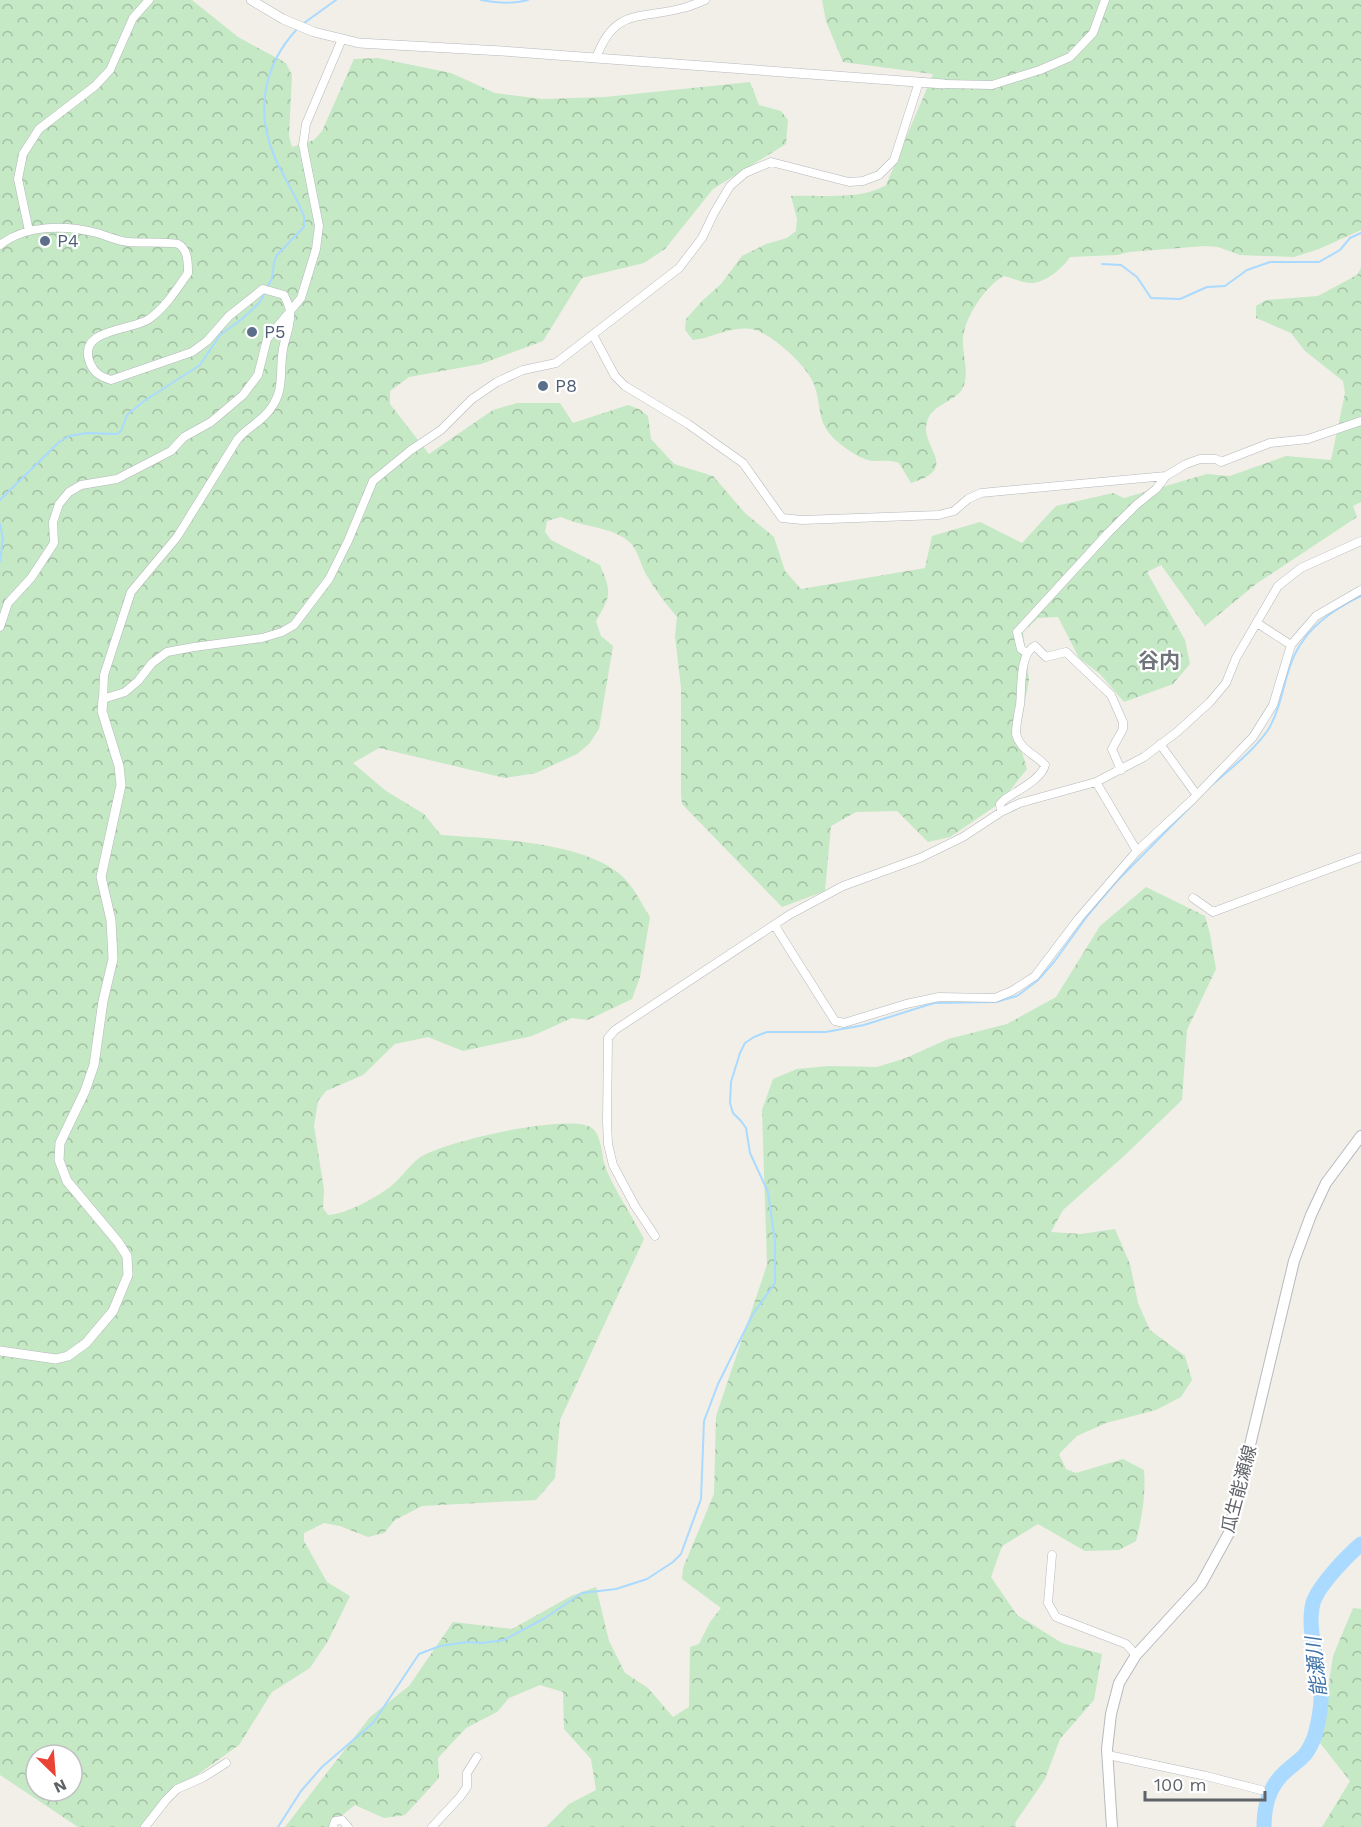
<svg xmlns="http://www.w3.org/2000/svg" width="1361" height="1827" viewBox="0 0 1361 1827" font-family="'Work Sans','Noto Sans JP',sans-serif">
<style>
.forest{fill:url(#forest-crowns);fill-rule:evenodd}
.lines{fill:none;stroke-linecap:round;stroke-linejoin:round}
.stream{stroke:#aadaff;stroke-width:2}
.river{stroke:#aadaff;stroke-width:15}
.minor-casing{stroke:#b5b8bc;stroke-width:9}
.tertiary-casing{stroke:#b5b8bc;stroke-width:10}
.secondary-casing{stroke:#b6babf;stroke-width:12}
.minor{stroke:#fff;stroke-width:8}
.tertiary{stroke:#fff;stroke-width:9}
.secondary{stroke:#fff;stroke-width:10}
.service-dot{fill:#5c6f8a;stroke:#fff;stroke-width:2}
.labels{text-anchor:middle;stroke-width:4.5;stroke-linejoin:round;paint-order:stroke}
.service-label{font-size:18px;fill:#4e5e75;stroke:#fff;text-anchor:start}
.street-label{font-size:18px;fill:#5f6368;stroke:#fff}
.water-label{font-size:20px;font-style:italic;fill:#4174aa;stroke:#fff}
.quarter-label{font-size:21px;font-weight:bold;fill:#70757a;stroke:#fff}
</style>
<defs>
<pattern id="forest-crowns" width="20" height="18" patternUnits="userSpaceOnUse" patternTransform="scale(1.5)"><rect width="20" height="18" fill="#c5e8c5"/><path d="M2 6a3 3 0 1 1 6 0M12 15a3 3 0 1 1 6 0" fill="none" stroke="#a3c0a4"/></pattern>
</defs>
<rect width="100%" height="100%" fill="#f1efe8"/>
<path class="forest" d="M0,0H192L238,37L286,63L292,75L289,136L292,147L314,140L322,131L354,59L378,58L451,73L495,93L543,99L605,97L750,82L759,105L781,111L788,120L786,144L713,189L665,249L644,263L582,278L543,341L481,364L409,377L390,391V404L429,454L493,410L517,403H560L573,423L628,405L639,409L648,416L651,439L674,464L713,476L745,513L774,537L785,571L801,589L925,568L932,536L980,522L1022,543L1056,506L1113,493L1124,498L1207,474L1230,476L1286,456L1331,460L1345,393L1343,381L1305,351L1291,333L1256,318V306L1266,300L1318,296L1357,275L1361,268V502L1353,506L1357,517L1256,584L1205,626L1161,565L1147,572L1185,640L1190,664L1173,684L1124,702L1100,674L1079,658L1058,617L1038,618L1023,632L1029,680L1018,739L1027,769L1000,803L950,837L928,842L897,811L856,812L831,826L825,891L782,907L682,804L681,793V688L675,636L677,617C666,604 656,591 647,576C637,558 639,545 619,535C601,526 580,526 561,517L547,521L545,532L551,540L600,565C612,593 611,595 596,621L601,636L613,646L599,729L589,744L577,754L536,773L505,778L379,748L353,763L386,791L424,814L441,835C492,839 589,841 625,879C635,889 642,905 650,917L640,977L632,999L588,1020L572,1018L532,1036L463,1051L428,1037L395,1044L363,1075L326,1091L318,1101L314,1126L324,1190L323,1208L328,1215C346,1214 374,1199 390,1187C400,1179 408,1167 419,1158C441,1142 571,1112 592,1128C602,1136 601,1154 605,1166C613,1188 633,1217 644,1239L560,1420L555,1478L536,1500L422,1506L395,1520L384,1533L368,1537L340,1526L324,1523L304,1533V1541L327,1582L350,1596L328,1641L310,1668L272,1692L239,1745L176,1790L143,1827H78L0,1775ZM36,1755H72V1791H36Z
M822,0H1361V230L1319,249L1294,257L1240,255L1218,247L1205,246L1129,252L1117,255L1070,257C1062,269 1044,284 1029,283C1021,282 1012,278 1004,276C986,285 964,318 963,339C962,354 969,370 964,385C958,403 932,402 927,422C919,447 962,468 911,483L899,463C890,460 885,461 876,461C864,461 852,453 843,446C813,424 824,408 813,382C806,365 769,331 751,329C730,326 713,338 693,340L685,330L686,319L702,301L721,284L742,256L766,244L787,238L796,231L797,219L791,196C818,195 864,200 886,185L933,74L843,62L826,21Z
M1146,887L1205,916L1210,934L1216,969L1187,1030L1182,1100L1124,1156L1063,1210L1051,1232L1081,1234L1115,1229L1130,1264L1138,1303L1150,1330L1185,1356L1192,1380L1181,1397L1156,1410L1106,1423L1077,1436L1059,1454L1066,1469L1076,1473L1123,1459L1144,1470C1146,1495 1142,1517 1136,1541L1119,1550L1085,1551L1038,1524L1002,1546L991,1577L1017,1615L1062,1643L1102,1654L1094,1700L1060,1739L1045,1779L1015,1823L1016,1827H546L569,1804L596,1790L591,1759L564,1729L563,1692L540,1685L509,1698L497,1712L466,1728L438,1758L439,1778L405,1815L384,1818L355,1805L335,1821V1827H285L370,1717L409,1686L453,1622L512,1629L571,1596L596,1587L609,1641L625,1673L648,1688L673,1717L689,1707L690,1647L699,1644L710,1622L721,1608L682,1579L683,1568L714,1494L716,1416L767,1265L762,1110L773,1079L797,1069L829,1066L877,1067L906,1058L948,1039L1007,1024L1056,997L1100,926Z
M1353,1608L1361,1609V1827H1322L1350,1781L1320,1743L1333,1656Z"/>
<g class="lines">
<path class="stream" d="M481,0C496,3 513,4 528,0
M304,23L336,0
M1102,264L1121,265L1137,277L1151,298L1180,299L1207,287L1225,286L1247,270L1270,262H1319L1340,250L1350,238L1361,233
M0,500L59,442L69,436L87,433L117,434L121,431L127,415L144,401L200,365L220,335L242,319L260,302L272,278L274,262L277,255L304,227V216C296,196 284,178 275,158C255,112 263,66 297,29
M0,524L3,539L0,561
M1205,791C1225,773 1253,752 1268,730C1282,707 1283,680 1294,656C1308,626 1333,610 1361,596
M278,1827L301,1791L322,1767L373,1723L419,1654L440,1646L467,1642L482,1643L504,1640L545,1618L582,1593L616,1589L647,1579L673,1562L681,1554L701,1499L704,1421L718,1384L753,1314L775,1283V1241L768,1192L750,1153L746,1128L741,1121L733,1113L730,1103L731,1082L740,1053L745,1043L754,1037L767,1032H826L864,1025L934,1003L996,1002L1017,996L1037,981L1054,962L1088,915L1116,882L1195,802"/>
<path class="river" d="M1264,1827C1264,1809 1268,1790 1281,1776C1297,1759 1306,1761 1315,1735C1319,1720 1322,1706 1321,1690C1319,1664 1305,1624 1314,1600C1321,1583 1347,1556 1361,1544"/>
<defs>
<path id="minor" d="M596,58C615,7 639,20 683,8C691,6 698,3 705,0
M944,84L992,85L1040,70L1070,57L1093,33L1105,0
M29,231L18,179L23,154L39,129L95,86L110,70L133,18L149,0
M0,245C27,224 66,225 97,233C107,236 118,241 128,242C137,243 175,242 178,244C188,249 188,263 188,273C177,289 165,308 149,319C132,331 76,328 90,363C94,373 101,377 111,380L192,352L207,341L229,316L263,289L284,295C287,301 290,307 290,313C291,326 285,337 283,349C279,371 285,389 271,408C262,422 247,427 237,440L177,537L131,592L104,675L103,699L125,692L138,681L152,663L167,652L194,647L262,638L282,632L294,625L329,579L348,541L373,481L411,450L441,430L472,399L497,382L523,370L556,363L679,268L702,238L714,213L730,186L745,173L771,162L849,182L863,181L879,175L894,160L919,82
M593,335L615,376L625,386L688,424L743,463L782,518L802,520L939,515L954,511L968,499L981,493L1166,476
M1257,623L1291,645L1316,616L1361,590
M0,627L8,603L31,578L54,543L53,522L59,504L69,492L81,485L117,479L171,451L184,437L211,422L243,395L258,375L267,339L301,298L316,249L319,226L303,145L306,124L342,39
M1027,653L1021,649L1017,632L1108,533L1136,505L1156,489L1166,476L1186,464L1200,459H1216L1221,462L1270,443L1308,439L1361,421
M1160,744L1196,794
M1096,782L1137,851
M1001,812L1000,804L1004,800C1016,791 1041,780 1045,765C1035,754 1020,750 1016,734C1016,724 1018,715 1020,705C1022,689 1019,653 1035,646L1046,657L1066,652L1111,695L1123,722V729L1112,749L1121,770
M1193,898L1213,912L1361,857
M775,926L835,1021L844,1023L906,1004L939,997L995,998L1012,991L1035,976L1079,918L1137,851L1193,799L1253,737L1273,705L1291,645
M655,1236L635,1206L613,1165L608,1144L607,1122L608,1038L615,1030L789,915L843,886L920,858L963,837L1001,812L1020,803L1096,782L1144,757L1177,732L1210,702L1226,683L1236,658L1278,586L1301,568L1361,541
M1052,1555L1048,1603L1056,1617L1126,1644L1136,1655
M1108,1755L1206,1776L1261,1790
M145,1827L166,1800L177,1789L204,1777L226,1763
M333,1827L335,1821L342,1820L348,1827
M432,1827L460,1797L467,1787V1773L477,1757"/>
<path id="tertiary" d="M251,0L283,19L314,32L359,43L502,51L944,84
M0,1351L56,1359L68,1356L86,1343L113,1311L128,1275L127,1256L118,1242L67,1181L59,1160L60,1143L85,1091L94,1065L103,1001L113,959L111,920L101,877L121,785L119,766L102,711L103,699"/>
<path id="secondary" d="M1112,1827L1107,1749L1111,1714L1119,1683L1136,1655L1201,1584L1229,1533L1294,1261L1311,1215L1326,1183L1361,1136"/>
</defs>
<use href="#minor" class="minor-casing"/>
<use href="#tertiary" class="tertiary-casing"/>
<use href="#secondary" class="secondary-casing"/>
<use href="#minor" class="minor"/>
<use href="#tertiary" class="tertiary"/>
<use href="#secondary" class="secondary"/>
</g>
<g class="service-dot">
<circle cx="45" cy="241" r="6"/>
<circle cx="252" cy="332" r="6"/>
<circle cx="543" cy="386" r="6"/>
</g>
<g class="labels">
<g class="service-label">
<text x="57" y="247">P4</text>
<text x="264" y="338">P5</text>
<text x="555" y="392">P8</text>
</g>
<g class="street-label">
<text transform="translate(1239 1489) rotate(-75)" y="6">瓜生能瀬線</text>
</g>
<g class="water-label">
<text transform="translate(1316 1667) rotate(-96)" y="7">能瀬川</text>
</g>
<g class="quarter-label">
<text x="1159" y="668">谷内</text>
</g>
</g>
<g transform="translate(54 1773) rotate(155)"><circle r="28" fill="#ffffff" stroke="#bfc1c3" stroke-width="1.5"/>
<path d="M0-4.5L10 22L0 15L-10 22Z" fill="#ea4335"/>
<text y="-9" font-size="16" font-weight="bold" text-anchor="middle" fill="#5f6368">N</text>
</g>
<path d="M1145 1791v9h120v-9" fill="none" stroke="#5f6368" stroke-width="3"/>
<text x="1154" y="1791" font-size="18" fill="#5f6368" stroke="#ffffff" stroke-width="4.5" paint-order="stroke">100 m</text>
</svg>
